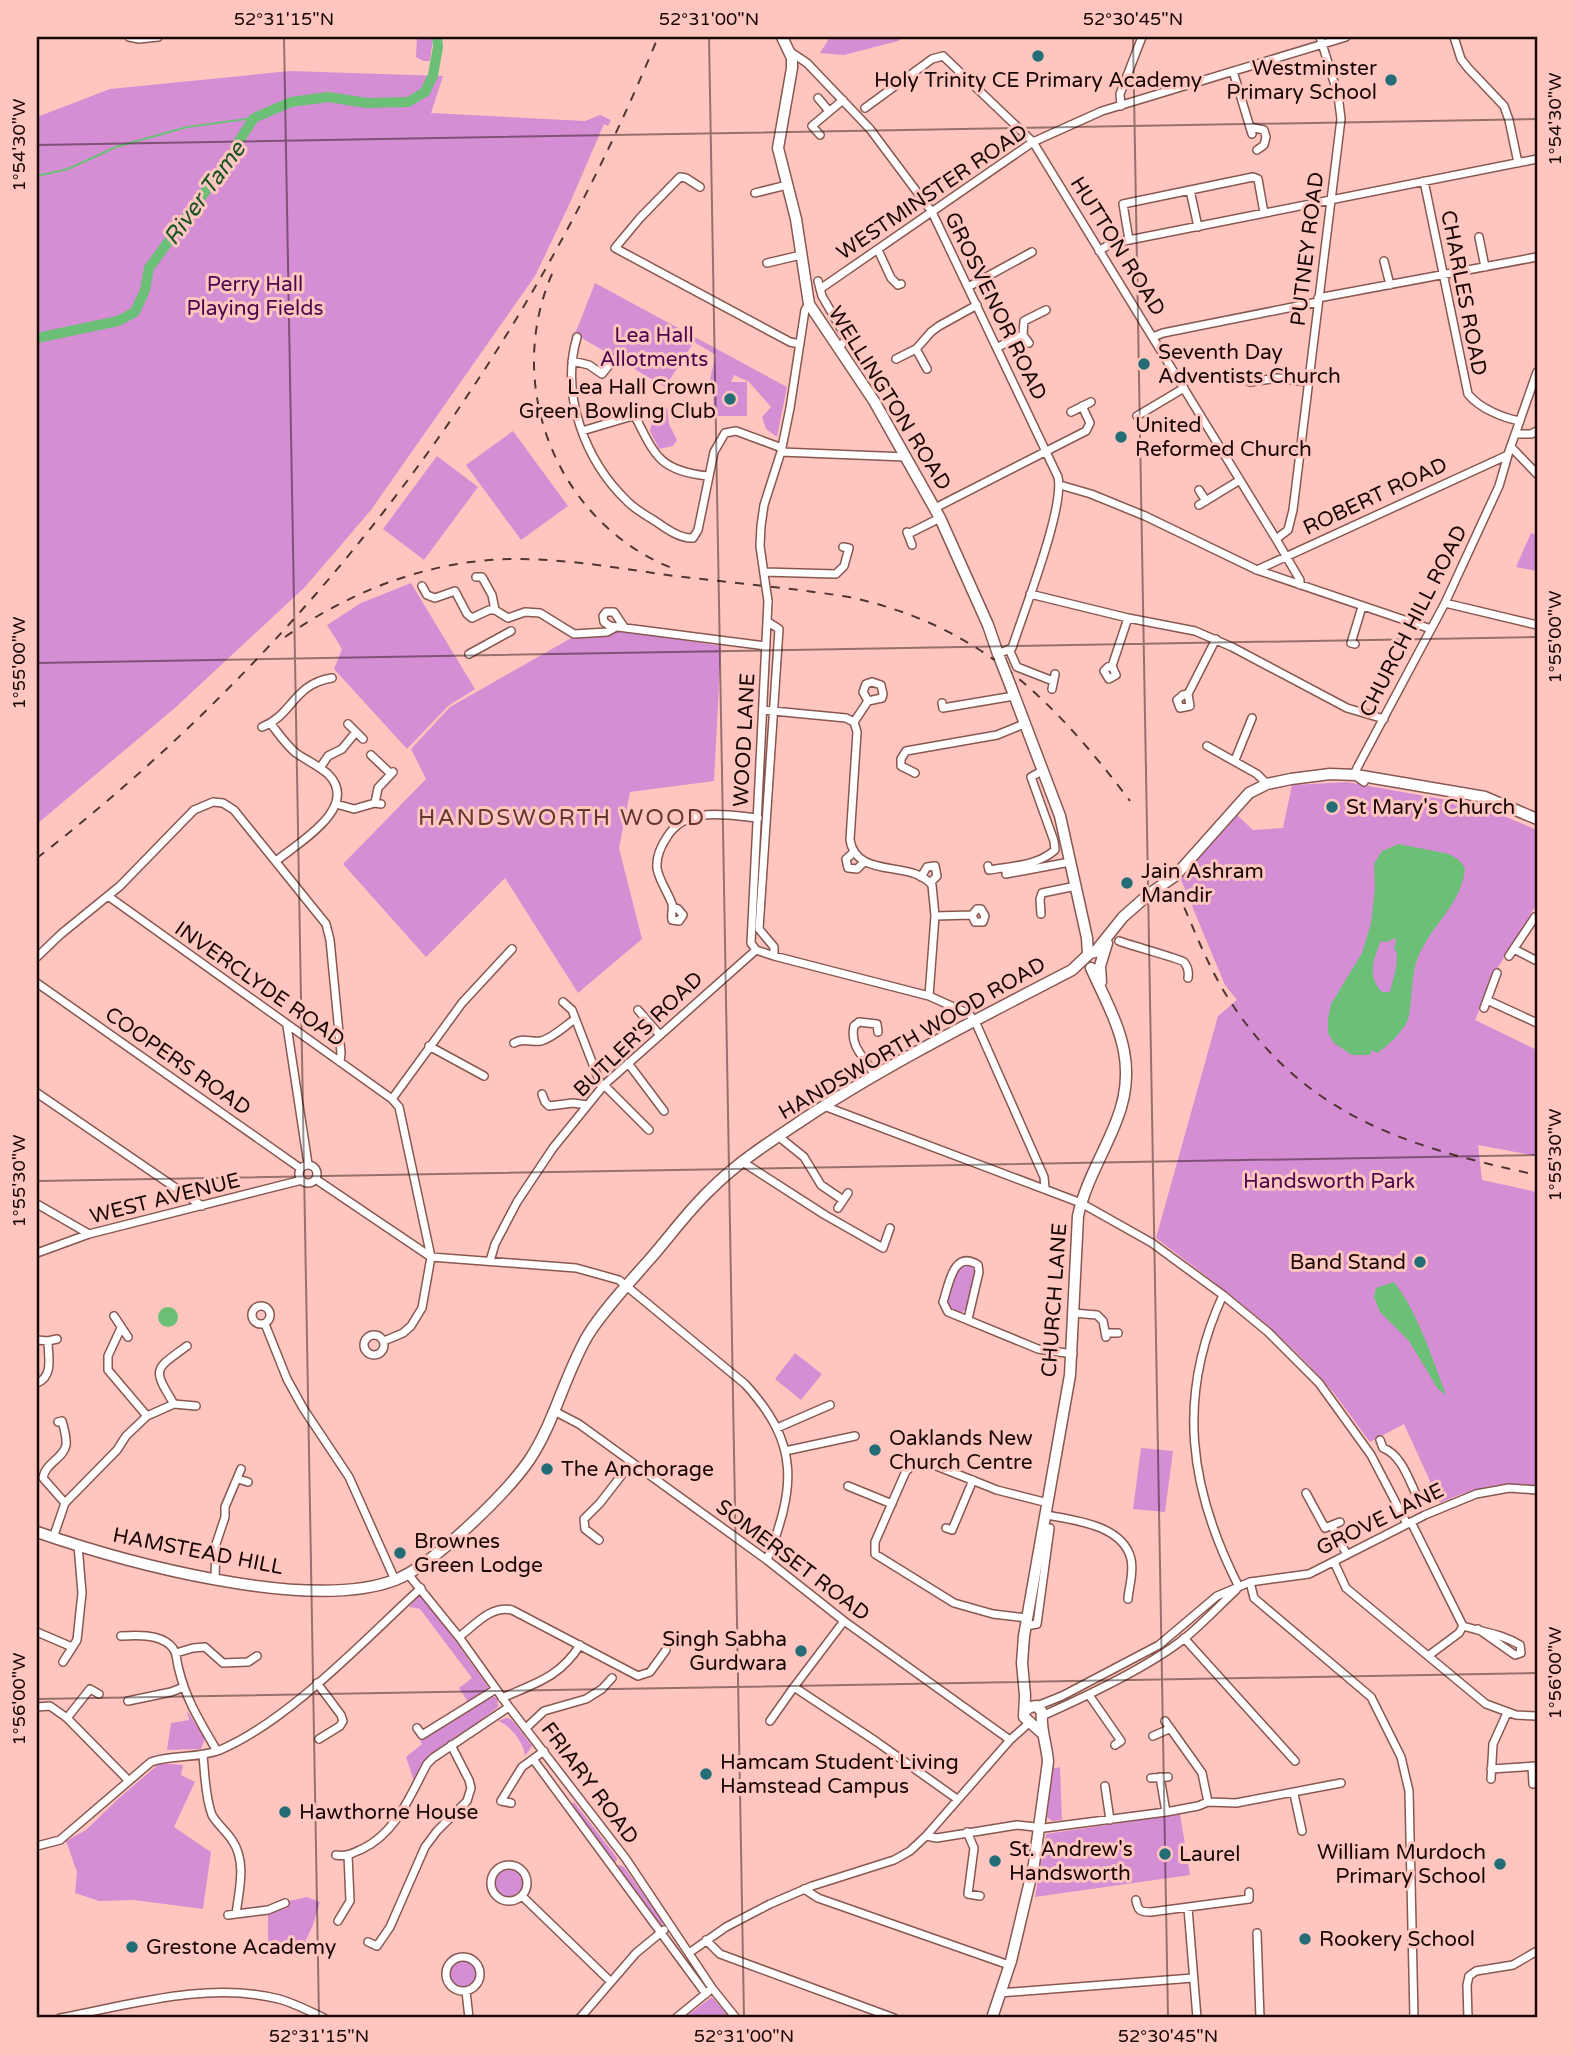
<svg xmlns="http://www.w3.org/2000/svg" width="1574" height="2055" viewBox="0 0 1574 2055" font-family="'Varela Round',sans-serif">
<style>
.green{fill:#d58ed4}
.water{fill:#6bbf77;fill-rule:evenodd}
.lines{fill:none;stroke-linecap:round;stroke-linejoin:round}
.stream{stroke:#6bbf77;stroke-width:2}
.river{stroke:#6bbf77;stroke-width:10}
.minor-casing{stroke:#885751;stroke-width:10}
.major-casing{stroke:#885751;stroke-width:13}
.minor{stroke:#fff;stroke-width:7}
.major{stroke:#fff;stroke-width:10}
.rail{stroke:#503533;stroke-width:2;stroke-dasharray:9 9;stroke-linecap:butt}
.minor-bridge-casing{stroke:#885751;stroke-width:10;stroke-linecap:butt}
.major-bridge-casing{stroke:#885751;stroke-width:13;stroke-linecap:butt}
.minor-bridge{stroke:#fff;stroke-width:7}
.major-bridge{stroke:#fff;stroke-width:10}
.ticks{fill:none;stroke:#190706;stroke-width:2;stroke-opacity:0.45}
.poi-dot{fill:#236d76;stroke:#ffc6bf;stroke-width:2.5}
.labels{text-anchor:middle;stroke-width:6;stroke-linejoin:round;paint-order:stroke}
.poi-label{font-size:21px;fill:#190706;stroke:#ffc6bf;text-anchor:start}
.street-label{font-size:21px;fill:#190706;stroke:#ffc6bf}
.park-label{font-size:21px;fill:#4c064e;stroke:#ffc6bf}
.water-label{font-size:23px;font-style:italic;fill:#175224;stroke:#ffc6bf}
.neighbourhood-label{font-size:23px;letter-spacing:2px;fill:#643731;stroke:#ffc6bf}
.neatline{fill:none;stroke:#190706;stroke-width:2.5}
.ticks-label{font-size:18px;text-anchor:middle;fill:#190706}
</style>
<rect width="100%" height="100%" fill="#ffc6bf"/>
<path class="green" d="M417,37H433L430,61H423L416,57Z
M830,37H903L898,41L844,55L820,53Z
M290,71L443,76L431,113L585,121L600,115L611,120L608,126L604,124L569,205L535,276L371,510L305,587L176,707L37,824V117L110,89Z
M595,283L787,387L777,437L766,429L762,417L771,407L749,382L734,375L731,382H747V416H713L714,383L710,379L716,355L694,342L665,387L575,334Z
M667,407L669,424L677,440L673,446L659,449L650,431L652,422Z
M513,431L568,506L521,540L466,465Z
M437,456L478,487L424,560L383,529Z
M1531,533L1537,535V571L1516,567Z
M411,583L475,689L448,706L407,749L334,669L342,649L327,625L361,603Z
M621,630L721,646L714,781L630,792L619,848L642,939L578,993L505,878L426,957L343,864L426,779L411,749L450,707L573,637H603Z
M1347,782L1480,806L1537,830L1535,907L1497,969L1475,1020L1537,1050V1156L1478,1145L1482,1180L1537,1192V1486C1502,1480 1472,1489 1440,1503L1404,1424L1370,1442C1354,1421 1339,1398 1321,1378C1272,1324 1213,1281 1156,1238L1218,1016L1237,1000L1225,985L1179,875L1237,815L1253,830L1283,828L1292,785Z
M966,1263L973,1265L977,1271L967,1309L959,1314L951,1311L947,1304L957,1268Z
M795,1353L822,1374L801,1400L775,1379Z
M1141,1448L1173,1451L1165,1512L1133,1509Z
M418,1596L425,1598L488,1687V1690L468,1702L459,1688L472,1678L420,1609L409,1607Z
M491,1696L497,1698L498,1707L423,1764L414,1781L406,1757L422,1744L420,1741Z
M187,1711L205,1738L201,1749L167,1750L171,1723L189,1720Z
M506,1718L511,1719L532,1746L525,1756C524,1743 510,1725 498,1721Z
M160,1763L183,1765L181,1775L195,1782L174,1827L211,1852L203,1909L134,1900L99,1901L75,1893L77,1872L66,1841L86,1830L118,1799Z
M1060,1767L1062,1820L1052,1821L1047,1817L1052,1769Z
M574,1802L617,1858L616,1862L613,1863L571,1805Z
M1180,1814L1190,1875L1035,1897L1046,1834Z
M619,1865L624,1867L663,1922L661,1927H659L617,1867Z
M495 1884a14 14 0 1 1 28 0a14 14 0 1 1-28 0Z
M307,1897L320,1902L313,1925L298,1957L268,1944V1914L287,1908L289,1901Z
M449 1974a14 14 0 1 1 28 0a14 14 0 1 1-28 0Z
M712,1997L730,2018H684Z"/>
<path class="water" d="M1399,844L1449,854L1459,860L1465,868C1462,906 1427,928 1416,963C1411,979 1412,1011 1407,1022C1400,1034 1388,1046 1377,1053L1372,1050L1370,1055H1352L1334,1043L1328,1033V1019L1331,1004L1362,953L1371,923L1375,888L1374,864L1382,851ZM1395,938L1396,941L1394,949L1396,950C1399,966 1393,977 1390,992H1382C1367,977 1373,959 1381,941L1387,942Z
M1394,1282C1417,1311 1433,1359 1446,1395L1438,1389L1409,1341L1380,1312L1374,1297L1376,1288Z
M158 1317a10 10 0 1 1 20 0a10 10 0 1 1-20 0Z"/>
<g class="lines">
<path class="stream" d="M37,176L68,169L116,147L187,127L254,118"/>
<path class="river" d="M37,338L118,321L135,312L145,290L149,268L210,185L228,167L237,144L254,118L291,102L328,97L367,103L408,102L425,92L433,75L438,47L437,37"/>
<defs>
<path id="minor" d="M129,37L139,39L158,37
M1454,37L1461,59L1468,68L1504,106L1509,120L1518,163
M789,51L807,63L870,129L932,212L1058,477C1065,508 1023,613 1012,648L998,654
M1233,71L1252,134
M818,98L829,111
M1121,106L1120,94L1142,37
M865,108L932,59L943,56L1033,142L1276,539L1300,580V585
M1250,127L1264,130L1266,137L1264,145L1257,150
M820,135L812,126L843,100
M1424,181L1468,394C1479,408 1503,418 1520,421
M700,187L686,178L680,177L677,180L640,218L615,248L790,342L800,344
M1190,190L1198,227
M755,193L787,185
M1479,237L1485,267
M1129,240L1123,204L1253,177L1258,179L1264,213
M878,250L891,278L898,285L901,284
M1099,251L1110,244L1129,240L1537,159
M1384,261L1390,285
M767,263L801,255
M818,281L822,296L847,339L841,345
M968,287L1032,252
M820,289L1033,142L1102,111L1346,37
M1318,298L1537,257
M577,337C560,395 585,461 628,502C636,510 646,515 655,521C665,528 680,539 693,538L698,530L714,452L725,433L736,431L782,448
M1153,337L1163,333L1318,302
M1029,343L1023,335L1024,321L1046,310
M998,347L1023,335
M916,349L927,369
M896,359L916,349L931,332L939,326L977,305
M572,361L589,365L602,374L614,359
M1250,382L1278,378L1307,382
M1071,412L1091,402
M635,416C655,456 660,471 708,476
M1137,416L1184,388
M582,431L646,412
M1515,434H1531L1537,431
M1511,447L1537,474
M781,452L906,457
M1507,457L1537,372
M1060,485L1091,494L1145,516L1257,570L1431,629
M1199,490L1206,501
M1199,505L1240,480
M935,508L1086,431L1090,423L1082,406
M907,532L912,545
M908,534L940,518
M1276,539L1288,530L1293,510L1341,119L1338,95L1320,37
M1257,570L1508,455
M764,572L836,574L844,566L849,548L843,547
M476,577H482L492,595L495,610L508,618L525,612L540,613L574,634L607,632L618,626
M765,581L760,546L761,526L764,505L781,452L790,408L805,310L809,304
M422,586L427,595L435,598L455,591L467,614L472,618L489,610H495
M1030,594L1128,618L1195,631L1232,647L1347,708L1384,719
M768,601L751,943L756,950L774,956L929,996L969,1014L975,1021L1044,1177L1045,1188
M1445,603L1537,625
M768,622L779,629L759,929L774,947V956
M624,627L614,612H606L603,616L604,622L610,626L766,646
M1355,644L1351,643L1362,607
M1009,649L1017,667L1053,681
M469,654L511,631
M1112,666L1116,675L1109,679L1104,671L1108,667L1112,666L1128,618
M1052,689L1055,674
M1188,694L1190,706L1180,708L1177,700L1183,695L1188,694L1216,639
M942,703L943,708L1014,696
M763,710L846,718L854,722L857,732L850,840C857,880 911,859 932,885L935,916L929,996
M854,722L868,701L863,692L866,684L872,682L881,685L883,694L882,698L868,701
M271,724C279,734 286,745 296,753C306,760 319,766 328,774C361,807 298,843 276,861
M348,724L363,739
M262,727C293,715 293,684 332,678
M1207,746L1257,774L1267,784
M371,755L391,774
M1235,760L1252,718
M320,768L328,756L342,749L356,732
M915,773L901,766V759L906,751L997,735L1024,724
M1364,782L1354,775L1357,768L1445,603L1499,486L1508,455
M375,803L378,788L393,772
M336,804L354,809L375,803L381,804
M853,853L846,859L848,868L857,869L864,862
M988,866L989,870C1012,866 1037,866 1055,850L1054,841L1031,777L1042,771
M1006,874L1070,862
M921,877L927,867L935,866L937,876L930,883
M108,896L392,1099L399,1107L431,1257L422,1308L411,1326L403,1333L384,1341
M673,907L678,909L683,915L679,921L672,920C671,914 673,909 672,904C668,892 659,881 657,868C656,857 661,846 667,837C686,806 726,815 758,818
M1041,914L1040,899L1042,893L1076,886
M935,916L972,915L977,909H981L985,916L983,922H975L972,915
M1119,941C1129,945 1181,959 1184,962C1188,967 1189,972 1188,978
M1514,949L1537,961
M1509,956L1535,917
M37,957L61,934L120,886L194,810L213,802L223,803L234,810L326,924L330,940L341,1053L340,1062
M37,983L300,1168
M1487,1000L1537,1023
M563,1002L572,1010L602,1088
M1484,1008L1497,973
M638,1010L659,1034
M287,1026L308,1164
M514,1043C524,1037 531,1043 541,1041C553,1038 565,1026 575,1019
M429,1046L484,1076
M628,1063L664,1111
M875,1076C867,1059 849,1048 854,1026L859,1022L877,1024L878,1032
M604,1085L649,1130
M37,1093L202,1206
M542,1094L545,1102L549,1106L573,1103L587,1105
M392,1099L462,1003L512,949
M824,1106L1081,1203L1152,1243L1223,1295L1268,1332L1319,1383L1371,1455L1407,1524
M778,1136L804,1157L821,1185L843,1200
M741,1161L825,1215L883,1248L890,1228
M299 1174a9 9 0 1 1 18 0a9 9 0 1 1-18 0Z
M317,1180L431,1257L576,1268L619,1280L745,1384C801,1445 795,1488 767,1560
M37,1204L89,1234
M838,1208L848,1193
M37,1253L89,1234L302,1180
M490,1261L495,1244L517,1202L553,1148L604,1085L756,950
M1223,1295C1176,1397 1189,1489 1239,1587
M252 1315a9 9 0 1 1 18 0a9 9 0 1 1-18 0Z
M1073,1313L1097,1315L1103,1321L1106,1337
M114,1316L128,1337
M968,1319L979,1272L978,1265C953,1249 949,1285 943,1302L948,1312L1038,1349L1073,1354
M265,1324L287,1379L303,1408L349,1477L395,1580
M121,1328L108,1356V1370L147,1416
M1106,1333H1118
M364 1345a10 10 0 1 1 20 0a10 10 0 1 1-20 0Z
M37,1340L48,1341L57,1339
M37,1383C54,1376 48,1357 48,1341
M174,1404C152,1368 154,1370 187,1346
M554,1411L579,1424L767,1560L844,1621L1010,1740
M58,1422L62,1421C64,1428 67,1438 66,1445C64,1458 45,1463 43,1478L65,1503
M777,1428L830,1405
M1380,1440L1383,1448C1400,1454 1408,1477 1415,1492
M785,1451L855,1436
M238,1479L248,1482
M848,1486L892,1504
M1306,1493L1325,1528L1340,1522
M1046,1515C1074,1520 1123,1525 1131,1559C1134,1573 1129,1586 1128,1599
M1411,1522L1463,1626
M1332,1526L1347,1555
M946,1528L952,1530L973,1480
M53,1538L65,1503L117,1450L126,1436L147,1416L174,1404L196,1406
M599,1540L585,1529L584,1519L600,1503L631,1463
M1334,1562L1346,1588L1486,1704L1516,1715L1537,1716
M408,1574L459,1637L509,1707L626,1859L712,1988L736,2018
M215,1578L216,1544L225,1517V1507L241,1469
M1250,1582L1254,1598L1371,1697L1401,1757L1409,1791L1414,2018
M1027,1618L993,1614L954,1603L875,1554V1542L906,1471L916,1463H929L997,1490L1048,1503
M844,1621L794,1687L877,1742L957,1799
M1026,1626L1037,1624L1050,1528
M1463,1626C1483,1632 1502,1634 1520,1645L1521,1653L1515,1655L1478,1629
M37,1632L72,1647
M121,1636C136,1635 158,1634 170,1645C178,1652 176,1661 179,1670C186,1700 202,1725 217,1751
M459,1637C475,1625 491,1605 512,1610L638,1676L650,1672L666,1650
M1184,1638L1295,1761
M176,1653L193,1648L205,1647L223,1663L248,1662L257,1656
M1428,1656L1459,1633L1463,1626
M63,1662L77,1640L82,1593L78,1545
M317,1683L341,1715L343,1721L340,1726L319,1739
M1089,1695L1121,1741L1115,1745
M502,1698C536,1683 560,1677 580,1645
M128,1701L171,1692L184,1687
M1037,1706L1062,1696L1159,1645L1217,1596L1250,1582L1309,1574L1425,1515L1476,1494L1509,1488L1537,1490
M37,1707L50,1706L67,1718L128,1780
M1042,1716C1087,1696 1147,1668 1185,1638C1203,1623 1219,1606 1236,1590
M67,1718L90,1689L99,1694
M770,1721L794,1687
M1165,1721L1202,1773L1208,1802
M417,1728L422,1735L496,1689
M526,1728L544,1711L586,1699L602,1689L612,1678
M1153,1736L1169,1729
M203,1756C205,1774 205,1797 212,1815C217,1824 226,1831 232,1840C247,1862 239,1890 236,1914
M533,1759L706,1994
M1532,1766L1533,1784
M1491,1769L1537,1766
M1160,1777L1166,1812
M1151,1778L1168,1777
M1491,1779L1493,1744L1507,1713
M1105,1786L1110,1820
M1294,1794L1302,1831
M511,1803L501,1801L522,1767L544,1751
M967,1832L974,1848L968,1894L980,1896
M926,1836L937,1838L1017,1825L1044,1828L1166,1812L1198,1806L1208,1802L1236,1803L1341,1783
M37,1846L60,1840L151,1762C173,1754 197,1759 220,1750C290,1720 364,1640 421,1588
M336,1855C346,1857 353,1853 362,1849C396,1833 410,1796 427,1764L433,1758L509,1707
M491 1883a18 18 0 1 1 36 0a18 18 0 1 1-36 0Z
M804,1889L818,1898L1009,1965
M522,1896L611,1982
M1136,1900C1138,1911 1140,1912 1151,1912L1249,1899V1892
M1188,1908L1197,2018
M228,1915L268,1910L285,1903
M338,1921L350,1901L348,1855
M1257,1933L1260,2018
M706,1940L720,1954L894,2018
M368,1942L377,1946L390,1927L425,1847L437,1831L467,1801L471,1788L469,1780L451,1745
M689,1953L726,1927L770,1904L812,1886L894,1860L910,1851L926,1836L1010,1740L1029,1723
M446 1974a17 17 0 1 1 34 0a17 17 0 1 1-34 0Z
M466,1991L469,2018
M1000,1993L1193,1978
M60,2018C130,2005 208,1981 279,1999C294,2003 309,2011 324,2018
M580,2018L636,1953L664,1930
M676,2018L709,1991
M1468,2018L1467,1985L1469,1976L1476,1971L1513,1965L1537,1951"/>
<path id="major" d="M782,37L792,58V68L778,148L796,219L809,304L874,401L940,518L988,625L998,654
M1011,687L1060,816L1087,938L1088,955
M1095,952L1123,917L1149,894L1175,876L1249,793L1267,784L1291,779L1330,774L1356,775L1485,797L1537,819
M1101,982L1100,966L1107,943
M37,1532C124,1562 308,1613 395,1580C432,1566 507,1493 530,1459C555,1421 565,1374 588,1335C605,1308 629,1283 650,1259C670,1236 688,1211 710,1190C738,1162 771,1141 804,1119C889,1063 982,1017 1072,970L1090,953L1095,952
M1042,1733L1024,1717L1025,1695L1022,1663L1024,1636L1070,1375L1078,1216C1085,1183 1104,1153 1116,1122C1141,1061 1115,1021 1091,968
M992,2018L1011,1961L1034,1864L1048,1762C1047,1745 1040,1729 1042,1712L1037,1706L1030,1707L1025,1711"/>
</defs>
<use href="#minor" class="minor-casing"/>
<use href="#major" class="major-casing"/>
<use href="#minor" class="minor"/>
<use href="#major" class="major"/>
<path class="rail" d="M552,274C502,389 560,527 677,570
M285,637C354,589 433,559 517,559C570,559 623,569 675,576C733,583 792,588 849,597C979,625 1052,698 1130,801
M37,858C313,644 526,360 658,37
M1177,891C1192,924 1204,957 1222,988C1297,1114 1403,1146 1537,1175"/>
<defs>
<path id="minor-bridge" d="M765,581L768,601"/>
<path id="major-bridge" d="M1000,659L1011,687"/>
</defs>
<use href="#minor-bridge" class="minor-bridge-casing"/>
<use href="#major-bridge" class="major-bridge-casing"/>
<use href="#minor-bridge" class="minor-bridge"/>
<use href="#major-bridge" class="major-bridge"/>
</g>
<path class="ticks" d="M284,37L319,2018M709,37L744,2018M1133,37L1168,2018M37,145L1537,119M37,663L1537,637M37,1181L1537,1155M37,1699L1537,1673"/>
<g class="poi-dot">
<circle cx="1038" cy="56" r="7"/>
<circle cx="1391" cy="80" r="7"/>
<circle cx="1144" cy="364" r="7"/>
<circle cx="730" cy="399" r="7"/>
<circle cx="1121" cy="437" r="7"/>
<circle cx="1332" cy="807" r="7"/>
<circle cx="1127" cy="883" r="7"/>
<circle cx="1420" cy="1262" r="7"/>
<circle cx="875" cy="1450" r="7"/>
<circle cx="547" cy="1469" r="7"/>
<circle cx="400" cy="1553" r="7"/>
<circle cx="801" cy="1651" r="7"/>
<circle cx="706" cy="1774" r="7"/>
<circle cx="285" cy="1812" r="7"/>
<circle cx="1165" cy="1854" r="7"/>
<circle cx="995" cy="1861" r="7"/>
<circle cx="1500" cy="1864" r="7"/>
<circle cx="1305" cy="1939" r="7"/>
<circle cx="132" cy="1947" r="7"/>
</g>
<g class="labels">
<g class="poi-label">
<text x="1377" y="75" text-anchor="end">Westminster<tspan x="1377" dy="24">Primary School</tspan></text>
<text x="1038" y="87" text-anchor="middle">Holy Trinity CE Primary Academy</text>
<text x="1158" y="359">Seventh Day<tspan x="1158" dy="24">Adventists Church</tspan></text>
<text x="716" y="394" text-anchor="end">Lea Hall Crown<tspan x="716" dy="24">Green Bowling Club</tspan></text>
<text x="1135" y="432">United<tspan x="1135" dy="24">Reformed Church</tspan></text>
<text x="1346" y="814">St Mary's Church</text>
<text x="1141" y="878">Jain Ashram<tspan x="1141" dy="24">Mandir</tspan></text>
<text x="1406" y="1269" text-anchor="end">Band Stand</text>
<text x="889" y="1445">Oaklands New<tspan x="889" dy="24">Church Centre</tspan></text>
<text x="561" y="1476">The Anchorage</text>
<text x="414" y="1548">Brownes<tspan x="414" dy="24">Green Lodge</tspan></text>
<text x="787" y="1646" text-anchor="end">Singh Sabha<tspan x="787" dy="24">Gurdwara</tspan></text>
<text x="720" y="1769">Hamcam Student Living<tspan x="720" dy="24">Hamstead Campus</tspan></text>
<text x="299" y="1819">Hawthorne House</text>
<text x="1009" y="1856">St. Andrew's<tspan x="1009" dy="24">Handsworth</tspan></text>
<text x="1486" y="1859" text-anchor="end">William Murdoch<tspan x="1486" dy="24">Primary School</tspan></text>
<text x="1179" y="1861">Laurel</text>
<text x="1319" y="1946">Rookery School</text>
<text x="146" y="1954">Grestone Academy</text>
</g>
<g class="street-label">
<text transform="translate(932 192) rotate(-34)" y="7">WESTMINSTER ROAD</text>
<text transform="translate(1118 246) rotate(58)" y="7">HUTTON ROAD</text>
<text transform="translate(1307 249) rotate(-83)" y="7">PUTNEY ROAD</text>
<text transform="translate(1464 293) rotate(79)" y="7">CHARLES ROAD</text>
<text transform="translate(996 306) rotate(64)" y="7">GROSVENOR ROAD</text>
<text transform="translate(890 398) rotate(58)" y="7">WELLINGTON ROAD</text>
<text transform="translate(1375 496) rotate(-25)" y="7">ROBERT ROAD</text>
<text transform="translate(1413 621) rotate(-63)" y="7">CHURCH HILL ROAD</text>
<text transform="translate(744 740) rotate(-87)" y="7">WOOD LANE</text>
<text transform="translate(260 984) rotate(35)" y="7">INVERCLYDE ROAD</text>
<text transform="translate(638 1034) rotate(-44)" y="7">BUTLER'S ROAD</text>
<text transform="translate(912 1038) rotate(-30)" y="7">HANDSWORTH WOOD ROAD</text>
<text transform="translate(178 1061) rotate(35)" y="7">COOPERS ROAD</text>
<text transform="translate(165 1198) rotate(-14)" y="7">WEST AVENUE</text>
<text transform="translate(1054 1300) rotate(-86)" y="7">CHURCH LANE</text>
<text transform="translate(1380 1519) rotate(-26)" y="7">GROVE LANE</text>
<text transform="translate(198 1551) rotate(11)" y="7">HAMSTEAD HILL</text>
<text transform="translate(793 1560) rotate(37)" y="7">SOMERSET ROAD</text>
<text transform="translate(590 1783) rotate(53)" y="7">FRIARY ROAD</text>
</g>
<g class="park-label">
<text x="255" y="291">Perry Hall<tspan x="255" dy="24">Playing Fields</tspan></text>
<text x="654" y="342">Lea Hall<tspan x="654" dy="24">Allotments</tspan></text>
<text x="1329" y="1188">Handsworth Park</text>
</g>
<g class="water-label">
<text transform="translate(204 193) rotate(-54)" y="8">River Tame</text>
</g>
<g class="neighbourhood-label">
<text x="562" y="825">HANDSWORTH WOOD</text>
</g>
</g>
<rect width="1574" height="2055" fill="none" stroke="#ffc6bf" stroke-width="77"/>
<rect x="38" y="38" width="1498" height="1978" class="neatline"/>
<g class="ticks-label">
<text x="284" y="25">52°31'15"N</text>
<text x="709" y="25">52°31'00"N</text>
<text x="1133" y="25">52°30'45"N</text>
<text transform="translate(1555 119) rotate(-90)" y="6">1°54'30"W</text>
<text transform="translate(19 145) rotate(-90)" y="6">1°54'30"W</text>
<text transform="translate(1555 637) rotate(-90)" y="6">1°55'00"W</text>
<text transform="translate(19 663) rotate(-90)" y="6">1°55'00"W</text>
<text transform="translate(1555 1155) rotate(-90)" y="6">1°55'30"W</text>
<text transform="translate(19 1181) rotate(-90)" y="6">1°55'30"W</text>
<text transform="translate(1555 1673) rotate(-90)" y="6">1°56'00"W</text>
<text transform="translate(19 1699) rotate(-90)" y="6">1°56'00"W</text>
<text x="319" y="2042">52°31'15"N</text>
<text x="744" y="2042">52°31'00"N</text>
<text x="1168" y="2042">52°30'45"N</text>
</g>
</svg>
